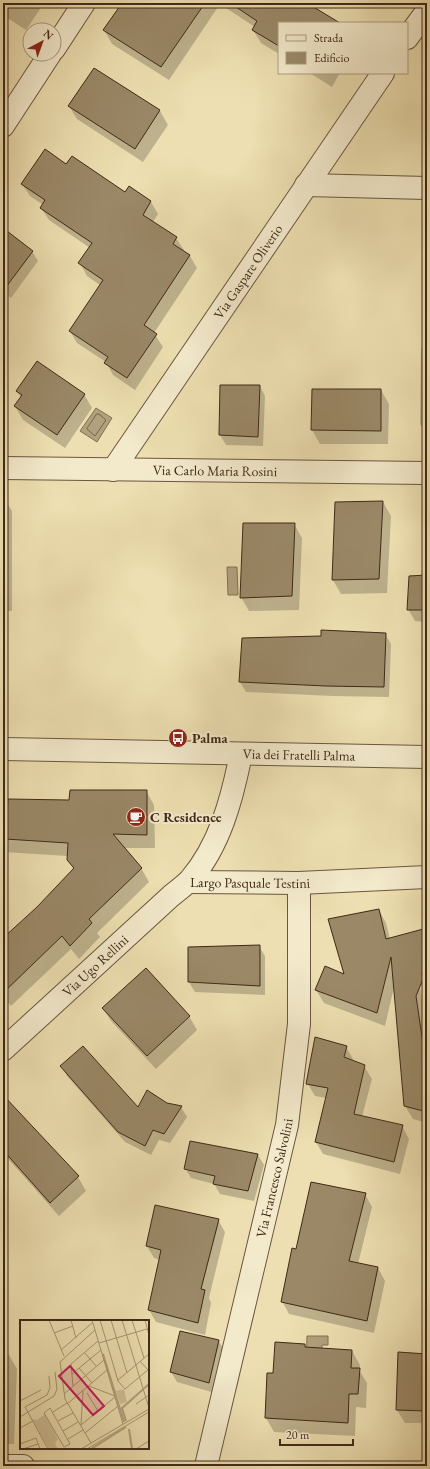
<svg xmlns="http://www.w3.org/2000/svg" width="430" height="1469" viewBox="0 0 430 1469" font-family="'EB Garamond',serif">
<style>
.water{fill:#b2a17d;stroke:#847154}
.shadow{fill:#0003}
.lines{fill:none;stroke-linecap:round;stroke-linejoin:round}
.shore{stroke:#79654a;stroke-width:1}
.building{fill:#9a8867;stroke:#402917}
.street-casing{stroke:#6b563e;stroke-width:24}
.street{stroke:#f3eacc;stroke-width:22}
.labels{text-anchor:middle;stroke-width:4;stroke-linejoin:round;paint-order:stroke}
.street-label{font-size:14px;fill:#402917;stroke:#f3eacc}
.poi-label{font-size:14px;font-weight:bold;fill:#402917;stroke:#f3eacc;text-anchor:start}
.inset-river{fill:none;stroke:#b2a17d;stroke-width:2}
.inset-road{fill:none;stroke:#a89673;stroke-width:1}
.view{fill:#c2185b;fill-opacity:0.15;stroke:#c2185b;stroke-width:2}
.inset-edge{fill:none;stroke:#402917;stroke-width:2}
</style>
<rect width="100%" height="100%" fill="#eddfb1"/>
<filter id="stains"><feTurbulence type="fractalNoise" baseFrequency=".005" numOctaves="4"/><feColorMatrix values="0 0 0 0 .2 0 0 0 0 .09 0 0 0 0 .02 0 0 0 .5 -.17"/></filter>
<radialGradient id="worn" r=".72"><stop offset=".6" stop-color="#630" stop-opacity="0"/><stop offset="1" stop-color="#630" stop-opacity=".3"/></radialGradient>
<path class="water" d="M96,408L112,418L97,442L80,431Z
M227,567H237L238,595H228Z
M307,1336H328V1345H322L321,1368H306Z"/>
<path class="shadow" d="M3,3H44L26,30L3,15Z
M123,3H305L338,23H279V54L261,43L253,30L255,27L220,4L169,80L112,44L104,30Z
M3,58L8,68L3,75Z
M95,69L160,111L168,125L143,162L77,119L69,106Z
M310,73H340L332,87Z
M66,165L125,193L129,188L151,202L158,214L153,222L176,238L184,250L183,251L190,256L197,268L154,333L163,347L135,390L113,375L106,362L77,343L70,331L100,285L87,276L80,263L90,248L49,220L41,208L43,205L30,196L22,184Z
M3,230L32,251L38,261L11,298L3,292Z
M3,342L8,351L3,360Z
M421,348H427V436L420,424Z
M260,386L265,396L263,446L226,445L220,435Z
M313,390H381L389,404L388,444H320L312,430Z
M17,391L84,394L92,408L65,448L23,420L15,406L21,398Z
M3,497L12,511V611H3Z
M383,502L391,516L387,593L341,594L333,580L336,503Z
M294,524L302,538L299,610L249,611L241,597Z
M427,576V622L415,621L408,609Z
M385,634L391,644L389,697L332,696L246,692L240,682L322,637Z
M146,791L154,805L155,848H123L141,868L149,882L97,933L100,937L79,959L71,949L11,1006L3,997V940L38,907L74,870L68,860V856L3,852V811H8Z
M379,910L386,923L390,939L427,929V985L420,986L427,1036V1123L413,1119L405,1106L394,987L385,1026L324,1003L316,990L346,976Z
M259,946L265,956V995L195,992L189,982Z
M103,1008L189,1016L197,1030L156,1069L111,1021Z
M346,1047L353,1059V1062L364,1066L372,1079L362,1117L402,1126L409,1139L400,1174L323,1154L316,1142L326,1098L315,1096L308,1084Z
M62,1066L138,1109L167,1104L181,1107L187,1117L170,1143L159,1140L151,1155L125,1142L67,1076Z
M3,1104L78,1177L86,1191L59,1216L3,1153Z
M258,1155L264,1165L254,1201L220,1194L214,1184L191,1178L185,1168Z
M365,1194L372,1207L358,1264L378,1268L385,1281L374,1333L289,1314L282,1301L297,1251Z
M218,1220L225,1232L209,1298L211,1303L205,1335L156,1322L149,1310L160,1260L154,1258L147,1246Z
M218,1340L224,1350L215,1393L177,1382L171,1372Z
M304,1345L307,1348L352,1351L360,1365L359,1370L367,1383L366,1408L356,1407L355,1436L274,1432L266,1418L268,1374H274Z
M399,1353L427,1355V1423H405L397,1410Z
M3,1355H9L17,1369L14,1444H3Z"/>
<g class="lines">
<path class="shore" d="M97,414H99L106,420L95,436L87,429Z"/>
</g>
<path class="building" d="M122,3H205L161,67L103,30Z
M230,3H307L340,23H279V46L252,30L257,21Z
M94,68L160,110L135,149L68,106Z
M45,149L66,164L72,156L125,192L129,186L151,201L143,215L177,237L173,244L190,255L144,325L157,334L127,378L104,363L108,357L69,331L103,280L78,263L92,243L40,208L45,200L21,184Z
M3,228L33,251L3,291Z
M37,361L85,394L57,435L14,406L22,395L16,391Z
M220,385H260L258,437L219,435Z
M312,389H381V431L311,430Z
M383,501L379,579L332,580L335,502Z
M243,523H295L292,596L240,598Z
M427,575V610H407L409,576Z
M321,630L386,633L384,687L326,686L239,682L242,638L321,636Z
M70,790H147V835L113,834L142,868L89,919L92,923L70,946L62,936L3,993V938L37,907L74,868L67,860L68,843L5,839L8,799L69,800Z
M379,909L386,939L427,928V971L422,972L423,979L416,996L427,1071V1112L404,1106L391,957L377,1013L315,990L325,966L344,974L328,919Z
M260,945V986L188,982V947Z
M146,968L190,1016L147,1056L102,1008Z
M315,1037L347,1046L344,1057L365,1065L354,1114L403,1125L394,1162L315,1142L328,1088L306,1084Z
M83,1046L138,1107L147,1090L167,1103L182,1106L164,1134L153,1130L145,1146L118,1132L60,1066Z
M3,1095L79,1176L50,1203L3,1150Z
M190,1141L258,1154L248,1191L213,1184L215,1176L184,1169Z
M311,1182L366,1193L349,1261L378,1267L367,1321L281,1302L292,1248L296,1249Z
M155,1205L219,1219L201,1289L205,1290L198,1323L148,1310L161,1250L146,1246Z
M180,1331L219,1340L209,1383L170,1372Z
M275,1342L305,1344V1347L352,1350L351,1368H360L358,1394H349L348,1423L265,1418L267,1373H273Z
M398,1352L427,1354V1411L396,1410Z"/>
<g class="lines">
<defs>
<g id="street">
<path d="M407,38L427,11"/>
<path d="M54,49L84,3"/>
<path d="M3,126L50,54"/>
<path d="M306,185L427,188"/>
<path id="s1" d="M3,468L427,473"/>
<path id="s2" d="M113,470L383,73"/>
<path id="s3" d="M3,749L427,757"/>
<path id="s4" d="M189,882L299,883L427,877"/>
<path id="s5" d="M3,1050L171,896C177,891 184,886 190,880C220,845 232,799 241,754"/>
<path d="M3,1466H23"/>
<path id="s6" d="M206,1466L287,1125L299,1024V883"/>
</g>
</defs>
<use href="#street" class="street-casing"/>
<use href="#street" class="street"/>
</g>
<defs>
<symbol id="bus-disc" viewBox="-11 -11 22 22"><circle r="9.5" fill="#8f2418" stroke="#f3eacc"/><path d="M-5-6H5V4H4V6H2V4H-2V6H-4V4H-5ZM-3.5-4V0h7V-4ZM-3.5 1.2v1.5H-2V1.2ZM2 1.2v1.5H3.5V1.2Z" fill="#fff"/></symbol>
<symbol id="cafe-disc" viewBox="-11 -11 22 22"><circle r="9.5" fill="#8f2418" stroke="#f3eacc"/><path d="M-5.5-4.5H6V0H3Q3 3.5 0 3.5H-2.5Q-5.5 3.5-5.5 0ZM3-3.2v2h1.7v-2ZM-6 4.5H4V6H-6Z" fill="#fff"/></symbol>
</defs>
<g fill-rule="evenodd">
<use href="#bus-disc" x="167" y="727" width="22" height="22"/>
<use href="#cafe-disc" x="125" y="806" width="22" height="22"/>
</g>
<g class="labels">
<g class="street-label">
<text dy="5" stroke="none"><textPath href="#s2" startOffset="240">Via Gaspare Oliverio</textPath></text>
<text dy="5" stroke="none"><textPath href="#s1" startOffset="212">Via Carlo Maria Rosini</textPath></text>
<text dy="5" stroke="none"><textPath href="#s3" startOffset="296">Via dei Fratelli Palma</textPath></text>
<text dy="5" stroke="none"><textPath href="#s4" startOffset="61">Largo Pasquale Testini</textPath></text>
<text dy="5" stroke="none"><textPath href="#s5" startOffset="125">Via Ugo Rellini</textPath></text>
<text dy="5" stroke="none"><textPath href="#s6" startOffset="296">Via Francesco Salvolini</textPath></text>
</g>
<g class="poi-label">
<text x="192" y="743">Palma</text>
<text x="150" y="822">C Residence</text>
</g>
</g>
<g transform="translate(20 1320)">
<rect width="129" height="129" fill="#eddfb1"/>
<path d="M104,69L107,82L100,84L96,71ZM25,94L38,119L35,123L38,129H29L12,99L17,100Z" fill="#d0c097"/>
<path class="inset-river" d="M83,34L104,102M102,88L106,101M101,89L129,64M109,109L112,129M71,129L106,107"/>
<path class="inset-road" d="M29,0L44,36M51,0L56,18M72,0L103,104M80,0L98,61L105,69L129,49M91,0L107,53M102,0L129,88M112,0L124,38M125,0L129,15M34,13L53,6M79,23L127,9M41,30L72,3M64,32L76,46M120,41L128,50M59,48L72,63M52,54L81,30M98,60L129,34M53,66L51,44L78,21M69,66L95,76M67,73L78,91M44,74L84,40M0,81L21,70M47,84L87,50M116,84L129,75M30,88L50,124L44,127L24,93ZM33,92L47,83M0,97L34,76L37,69L35,52M38,101L53,93M61,105L95,77M61,105L63,71M0,108L13,101M43,111L58,102M65,113L98,86M48,119L63,110M71,123L45,79L40,42L75,10M0,124L16,118L20,129M3,129L18,124M28,129L5,87L27,75L30,68L29,56M61,129L129,89M67,129L129,92M116,129L129,121"/>
<path class="view" d="M50,46L84,86L73,95L39,56Z"/>
<rect width="129" height="129" class="inset-edge"/>
</g>
<rect width="430" height="1469" fill="none" stroke="#eddfb1" stroke-width="16"/>
<rect x="4" y="4" width="422" height="1461" fill="none" stroke="#402917" stroke-width="2"/>
<rect x="8" y="8" width="414" height="1453" fill="none" stroke="#402917"/>
<rect x="278" y="22" width="130" height="52" fill="#f3eacc" stroke="#ab9d84"/>
<rect x="286" y="35" width="20" height="6" fill="#f3eacc" stroke="#ab9d84"/>
<text x="314" y="42" font-size="12" fill="#402917">Strada</text>
<rect x="286" y="52" width="20" height="12" fill="#9a8867" stroke="#ab9d84"/>
<text x="314" y="62" font-size="12" fill="#402917">Edificio</text>
<g transform="translate(42 42) rotate(41)"><circle r="19" fill="#f3eacc" stroke="#ab9d84"/>
<path d="M0-3L7 15L0 10L-7 15Z" fill="#8f2418"/>
<text y="-6" font-size="11" font-weight="bold" text-anchor="middle" fill="#402917">N</text>
</g>
<path d="M280 1439v6h73v-6" fill="none" stroke="#402917" stroke-width="2"/>
<text x="286" y="1439" font-size="12" fill="#402917" stroke="#f3eacc" stroke-width="3" paint-order="stroke">20 m</text>
<rect width="100%" height="100%" filter="url(#stains)"/>
<rect width="100%" height="100%" fill="url(#worn)"/>
</svg>
